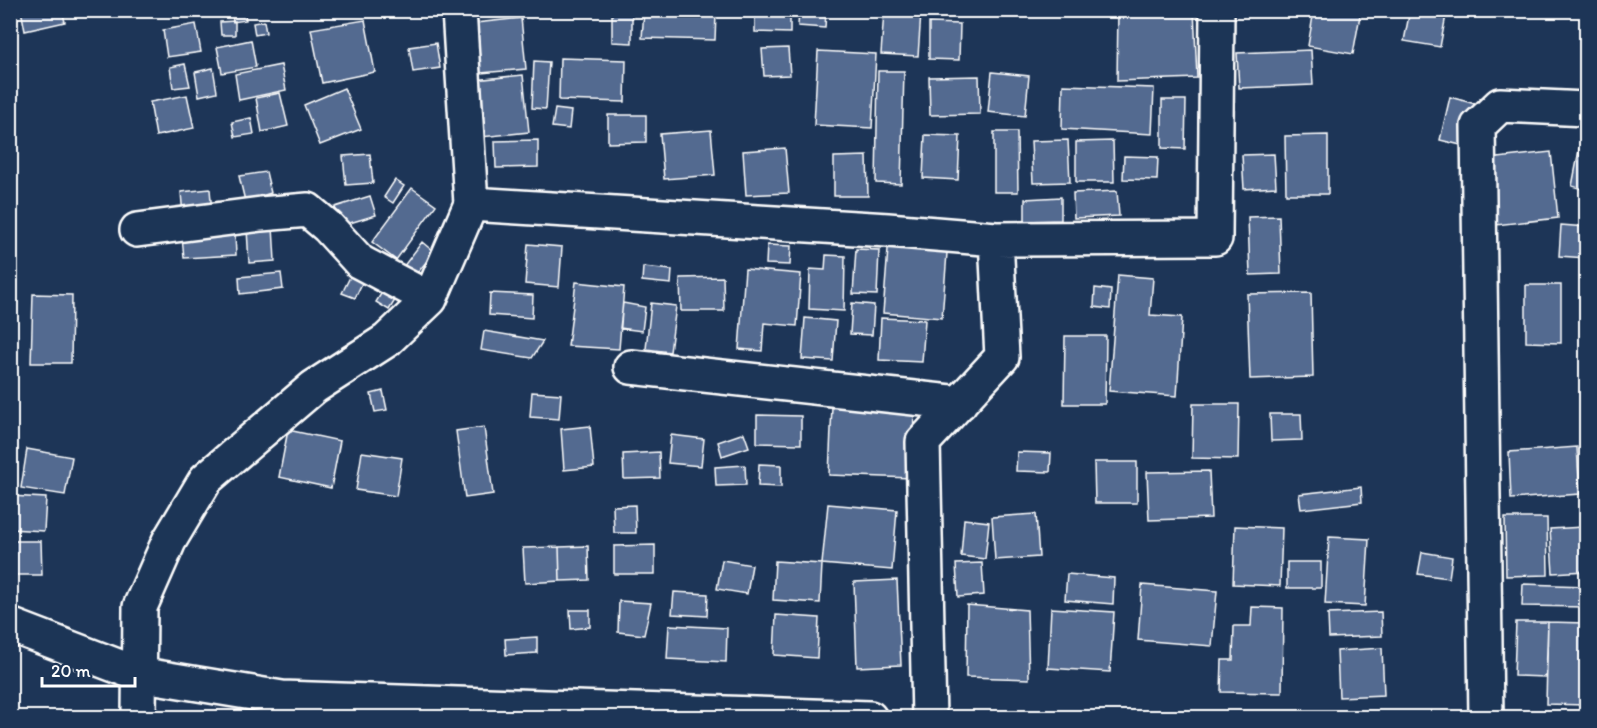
<svg xmlns="http://www.w3.org/2000/svg" width="1597" height="728" viewBox="0 0 1597 728" font-family="Itim,sans-serif">
<style>
.building{fill:#536a90;stroke:#fff;stroke-width:1.5}
.lines{fill:none;stroke-linecap:round;stroke-linejoin:round}
.minor-casing{stroke:#fff;stroke-width:38}
.minor{stroke:#1d3557;stroke-width:33}
</style>
<rect width="100%" height="100%" fill="#1d3557"/>
<filter id="ink" filterUnits="userSpaceOnUse"><feTurbulence type="fractalNoise" baseFrequency=".0167" numOctaves="2"/><feDisplacementMap in="SourceGraphic" scale="12" xChannelSelector="R" yChannelSelector="G"/><feConvolveMatrix kernelMatrix="1 2 1 2 8 2 1 2 1" color-interpolation-filters="sRGB"/></filter>
<g filter="url(#ink)">
<path class="building" d="M21,10H62L65,22L25,31Z
M232,10H244L246,20L233,22Z
M612,10H632V43L612,42Z
M755,10H790V33L755,32Z
M799,10H826L825,28L798,26Z
M1118,10H1194L1197,78L1117,81Z
M1277,10H1299L1297,16Z
M1314,10H1361L1353,54L1308,46Z
M1410,10H1447L1440,47L1404,41Z
M644,11L716,14L715,40L642,38Z
M884,11L921,13L918,56L881,54Z
M521,18L526,69L470,74L466,24Z
M365,20L375,72L322,83L311,29Z
M235,21V35H221L220,22Z
M264,21L266,33L255,35L253,23Z
M929,23L960,24L959,60L929,59Z
M196,24L201,52L167,57L163,30Z
M251,40L256,67L222,73L217,47Z
M436,43L440,68L413,72L409,47Z
M788,48L790,75L764,76L762,49Z
M1311,50L1313,85L1239,88L1237,53Z
M818,51L876,54L872,128L814,125Z
M560,58L626,60L625,102L559,100Z
M534,61L549,62L546,109L532,108Z
M185,64L190,86L173,88L170,67Z
M281,65L286,90L239,100L235,74Z
M213,68L217,92L199,96L195,72Z
M878,71H904L901,184L876,183Z
M992,72L1029,76L1025,116L988,112Z
M523,75L529,132L481,137L475,80Z
M979,76L980,114L930,115L929,77Z
M1063,85L1154,88L1152,134L1062,129Z
M344,88L361,129L320,145L304,105Z
M280,93L288,126L262,132L256,98Z
M187,95L194,128L156,136L150,102Z
M1450,97L1479,105L1469,147L1440,140Z
M1162,100H1186L1185,149L1162,148Z
M555,109L571,111L569,129L552,127Z
M608,115H646V142L608,143Z
M251,118L254,134L235,137L232,122Z
M711,130L715,175L664,179L660,134Z
M994,132H1017L1018,192H994Z
M925,135L960,136L958,180L923,178Z
M1328,135V194H1286L1285,136Z
M538,140V167L496,168L495,141Z
M1068,140L1070,182L1033,183L1031,141Z
M1581,140L1586,141V190L1572,186Z
M1113,141L1114,182H1076V142Z
M785,148L789,193L746,195L743,151Z
M1551,152L1558,218L1496,225L1489,159Z
M370,154L373,183L346,185L343,156Z
M1274,154L1276,187L1244,189L1242,155Z
M867,156L868,196H834V157Z
M1124,156L1158,157L1157,180L1123,179Z
M266,172L271,193L245,201L239,176Z
M395,180L404,186L393,203L384,197Z
M412,188L436,205L396,260L372,242Z
M210,189L212,213L183,216L181,192Z
M1117,191L1119,216L1074,218L1073,193Z
M370,196L376,215L340,226L335,207Z
M1061,197V220L1025,221V199Z
M1279,216L1281,274L1250,275L1248,217Z
M1561,225L1586,227V258L1559,256Z
M273,227L275,261L249,263L247,229Z
M235,234L236,255L184,258L182,237Z
M889,236L948,240L942,318L883,313Z
M422,242L434,252L415,276L403,267Z
M528,244L562,247L559,287L525,284Z
M767,245L791,246L790,265L766,264Z
M856,249L879,250L877,295L853,294Z
M826,255L845,256L844,311L809,309L810,269L825,270Z
M643,267L672,270L671,284L642,281Z
M745,269L801,274L797,326L764,323L762,351L739,349Z
M281,273L283,289L240,294L239,277Z
M352,273L364,279L355,298L342,293Z
M1118,275L1153,278L1150,315L1182,317L1177,396L1109,391Z
M723,277L724,311H681L680,278Z
M576,282L624,287L619,349L568,346Z
M387,284L400,292L389,310L376,302Z
M1526,285H1561V343L1526,342Z
M1095,288L1111,290L1110,309L1094,307Z
M490,293L533,295L532,318L489,315Z
M1311,293L1313,377L1250,379L1247,294Z
M33,294L72,295L71,363H31Z
M623,303L645,307L642,331L620,328Z
M651,303L676,306L670,352L646,349Z
M852,303L874,305L872,335L850,334Z
M805,318L836,321L833,361L802,359Z
M881,318L925,320L922,362L879,360Z
M484,331L543,341L532,358L481,350Z
M1065,336H1106L1105,404H1064Z
M383,391L387,410L375,412L371,394Z
M532,392L561,394L559,419L530,417Z
M1193,404H1239L1238,459L1192,458Z
M832,406L914,409L912,478L829,475Z
M1270,414H1301L1302,440L1271,441Z
M757,415L801,416V444L757,443Z
M590,426L594,467L564,470L561,429Z
M484,427L493,494L465,498L456,431Z
M288,430L340,441L331,488L279,477Z
M744,433L749,447L722,456L718,442Z
M671,435L704,439L701,466L668,463Z
M1577,447L1580,494L1511,499L1509,452Z
M27,449L72,457L65,495L21,488Z
M362,452L402,458L396,496L356,490Z
M659,452L660,478L624,479L623,454Z
M1017,452L1051,453L1050,472L1016,471Z
M1094,462H1137V503H1095Z
M759,464L781,465V487L758,486Z
M745,465L746,485L716,486L715,467Z
M1209,471L1211,518L1149,520L1147,472Z
M1361,487L1362,502L1301,509L1299,494Z
M10,496L46,498L44,531L10,529Z
M828,504L897,510L892,570L822,564Z
M635,505L636,533H614L613,506Z
M1036,514L1039,557L995,560L992,517Z
M1505,518H1547L1548,575L1506,576Z
M964,519L989,522L985,559L961,556Z
M1235,526L1282,528L1280,586L1233,584Z
M1583,527L1586,571L1553,573L1550,529Z
M1329,537L1369,539L1365,606L1325,604Z
M10,541H41L42,575H10Z
M655,545V574H614V546Z
M588,546L589,580L560,581L559,547Z
M559,547L560,581L525,583L523,548Z
M1422,552L1452,557L1449,578L1418,574Z
M722,560L752,565L747,594L717,589Z
M775,561L822,564L820,603L773,600Z
M1287,562H1321V588H1287Z
M982,563L984,595L958,597L956,564Z
M1067,574L1114,578L1113,604L1065,600Z
M897,580L901,665L857,667L854,582Z
M1523,584L1586,586V607L1522,606Z
M1142,585L1217,591L1212,646L1138,640Z
M674,592L708,594L707,616L672,614Z
M619,601L651,603L644,635L618,632Z
M967,605L1027,610L1029,679L966,677Z
M1252,607L1283,608L1282,693L1221,692L1222,660H1233L1234,626H1251Z
M1051,608L1114,612L1110,672L1048,668Z
M570,610H590V627L571,629Z
M1381,612L1382,636L1329,638L1328,614Z
M776,615L819,618L817,658L774,655Z
M1516,622H1548L1546,677L1514,676Z
M1548,622L1586,623V705L1546,704Z
M669,625L727,628L726,662L667,659Z
M537,637V653L506,655L505,639Z
M1382,648L1384,695L1339,697L1337,651Z"/>
<g class="lines">
<defs>
<path id="minor" d="M471,204L888,230L996,239L1002,357L923,442L929,718
M137,230L261,214L308,210L328,227L360,262L430,299
M996,239L1215,238L1217,10
M631,367L960,403
M10,625L138,674L282,698L870,718
M139,718L140,607L169,541L206,479L314,387L387,340L430,299L471,204L459,10
M1486,718L1478,126L1500,105L1586,109"/>
</defs>
<use href="#minor" class="minor-casing"/>
<use href="#minor" class="minor"/>
</g>
</g>
<rect width="1597" height="728" fill="none" stroke="#1d3557" stroke-width="36"/>
<rect x="18" y="18" width="1561" height="692" fill="none" stroke="#fff" stroke-width="2" filter="url(#ink)"/>
<path d="M42 677v9h93v-9" fill="none" stroke="#ffffff" stroke-width="3"/>
<text x="51" y="677" font-size="18" fill="#ffffff" stroke="#1d3557" stroke-width="4.5" paint-order="stroke">20 m</text>
</svg>
